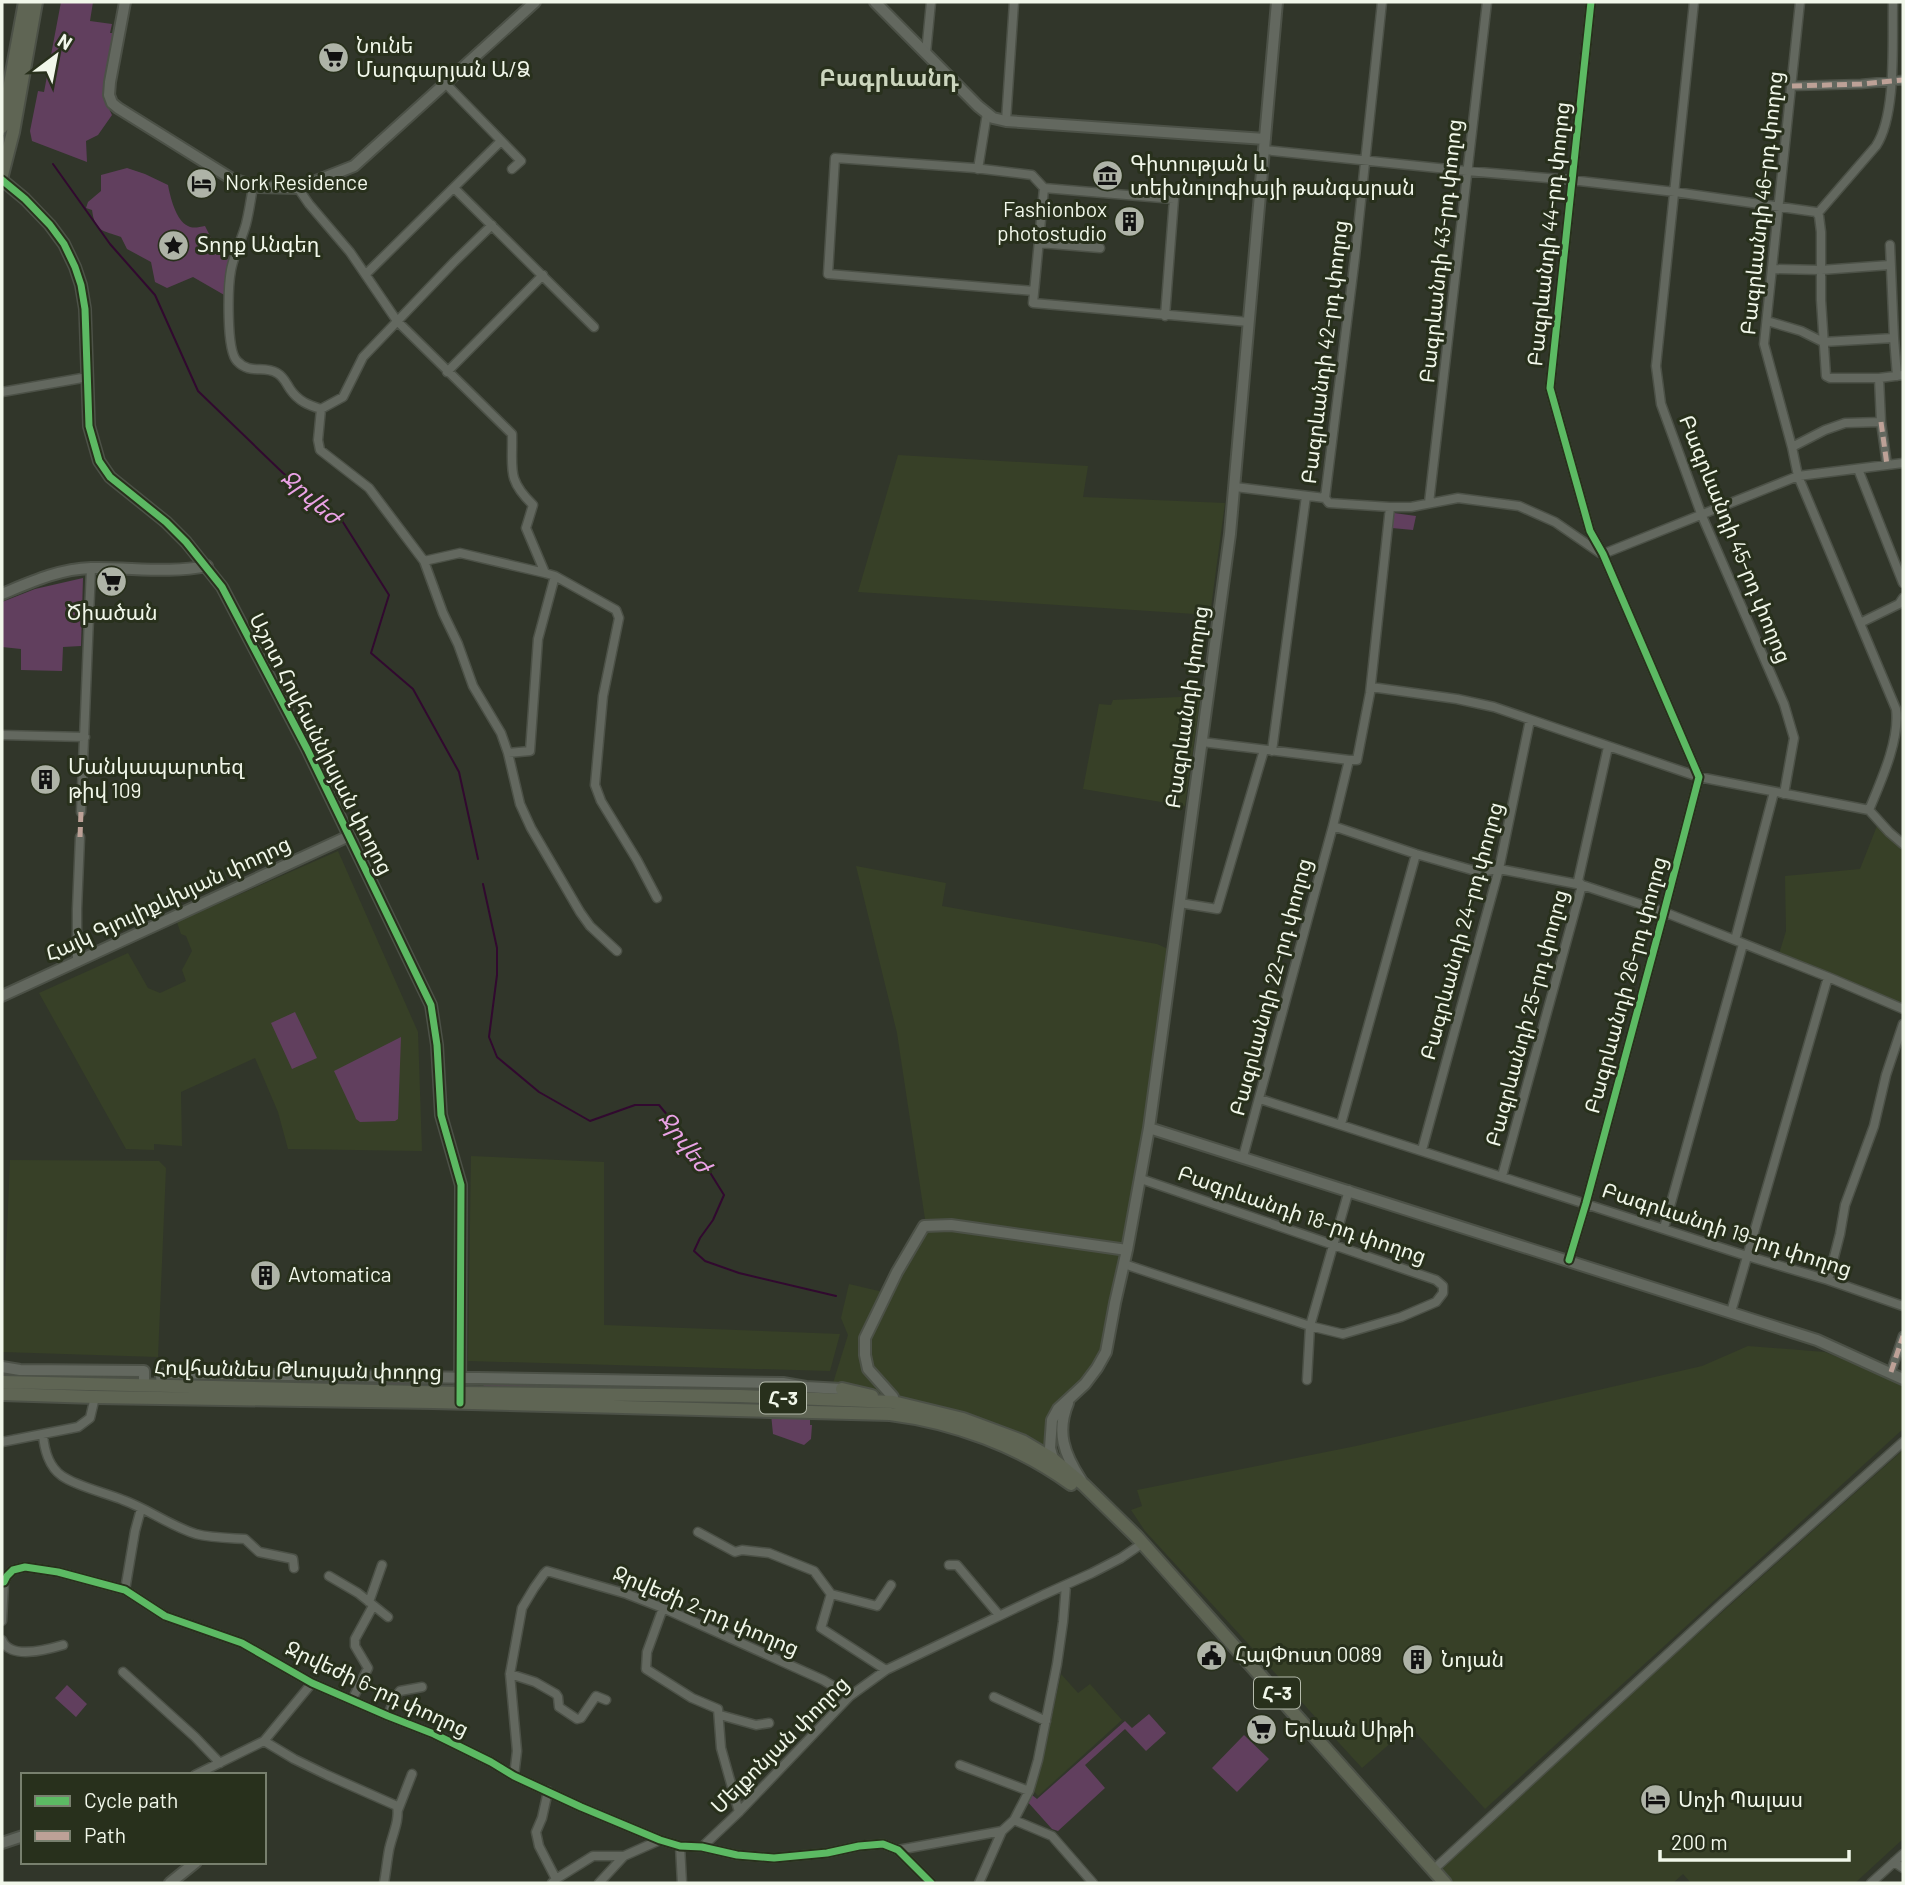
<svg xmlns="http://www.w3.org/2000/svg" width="1905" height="1885" viewBox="0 0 1905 1885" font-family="Barlow,'Noto Sans Armenian',sans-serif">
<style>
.built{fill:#374027}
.green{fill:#613f5e}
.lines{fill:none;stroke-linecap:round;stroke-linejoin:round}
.stream{stroke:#31092f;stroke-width:2}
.street-casing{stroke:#4c5147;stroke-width:11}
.secondary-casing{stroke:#4c5147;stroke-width:14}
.primary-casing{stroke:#4c5147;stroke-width:16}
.street{stroke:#63685f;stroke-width:8}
.secondary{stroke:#63685f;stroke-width:10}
.primary{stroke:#5f6554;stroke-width:12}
.quiet{stroke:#bda197;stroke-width:5;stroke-dasharray:10 5;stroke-linecap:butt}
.cycleway-casing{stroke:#28301c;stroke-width:11}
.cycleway{stroke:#5cba63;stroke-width:7}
.labels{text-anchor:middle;stroke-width:6;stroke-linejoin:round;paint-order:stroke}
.shield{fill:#28301c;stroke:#b5bbac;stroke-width:2}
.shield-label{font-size:19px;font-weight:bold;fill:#f1f7ea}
.poi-label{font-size:21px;fill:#f1f7ea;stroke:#28301c;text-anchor:start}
.street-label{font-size:21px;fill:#f1f7ea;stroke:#28301c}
.neighbourhood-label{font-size:23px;font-weight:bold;fill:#ccd6be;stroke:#28301c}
.water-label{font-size:23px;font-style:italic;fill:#eaa2e5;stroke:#28301c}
</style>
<rect width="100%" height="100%" fill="#31362a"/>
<path class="built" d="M898,455L1088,466L1083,497L1225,503L1210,615L858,592Z
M1201,696L1185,806L1083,789L1099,704L1111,705L1113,700Z
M1877,826L1903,848V1005L1779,954L1786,931L1785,876L1860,869Z
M338,851L418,1032L422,1151L288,1149L278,1112L255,1058L181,1092L182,1146L154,1144V1150L126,1149L39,993L128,953L148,988L160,993L186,981L182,970L192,951L186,936L181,934L177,922Z
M856,866L946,883L942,906L1157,944L1168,949L1148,1116L1105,1351L1096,1366L1052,1413L1045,1451L980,1420L833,1383L848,1335L841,1318L849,1284L883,1292L925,1219L897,1033Z
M471,1156L604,1162V1325L840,1334L830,1371L468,1361Z
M10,1160L159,1161L166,1168L158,1357L2,1352Z
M1748,1346L1825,1352L1887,1377L1903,1386V1429L1485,1809L1410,1726L1362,1768L1145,1531L1131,1510L1142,1506L1137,1490L1356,1446L1702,1366Z
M1903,1450V1839L1855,1883H1691L1683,1874L1673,1883H1454L1439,1866Z
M1061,1674L1078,1693L1090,1684L1122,1720L1038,1796L1033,1790L1042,1761Z"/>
<path class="green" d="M61,2H93L90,21L112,24L110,33H115C108,63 97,86 112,115L98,135L86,141L87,162L32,141L30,131L38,91L44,92Z
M127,168L145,174L168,185C170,196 176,221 188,226C193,229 199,227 205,226L215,246L229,257L226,296L193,277L167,288L155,282L151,262L127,249L121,237C102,230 95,232 92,210L86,208L88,202L101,191V175Z
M1394,513L1416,516L1413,530L1392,528Z
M83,578L81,646L63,647L62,671L21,670V649L2,647V602L35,589Z
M295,1012L317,1058L292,1069L271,1023Z
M401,1037L398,1119L395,1121L360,1122L356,1119L354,1114L334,1071Z
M166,1376L325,1378L415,1382V1387L167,1383Z
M494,1383L788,1386L754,1391L676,1389L654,1391L485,1389L483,1386L485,1384Z
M771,1414L810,1415V1425H812L811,1439L804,1445L773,1434Z
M67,1685L87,1704L76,1717L55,1698Z
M1149,1714L1166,1733L1146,1751L1125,1729L1085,1765L1105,1788L1058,1831L1052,1829L1026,1800L1032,1795L1037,1799L1125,1721L1132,1728Z
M1244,1735L1269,1759L1237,1792L1212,1768Z"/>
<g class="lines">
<path class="stream" d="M53,164L110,244L155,295L198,391L283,473L341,519L389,595L371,653L413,689L459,772L478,859
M483,884L497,948V975L489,1037L497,1057L539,1092L590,1121L635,1105H659L696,1150L724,1195L713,1220L700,1238L694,1251L705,1261L739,1273L836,1296"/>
<defs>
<path id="street" d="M1694,2L1656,366L1661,404L1702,516L1784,704L1794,738L1784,794
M926,53L931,2
M446,84L521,161L512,169
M1792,86L1861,84L1903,80
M1006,121L1014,2
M1264,150L1467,171L1571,180L1675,192L1816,212L1819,216L1821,232V300L1826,376L1830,378H1879
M978,169L987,113
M253,186C251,199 249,212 246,224C242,239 234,254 231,270C228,286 226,350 237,361C250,375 264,365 277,373C284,377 286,383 290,389C298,401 308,405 321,409
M298,188L309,204L350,252L397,321L512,434C513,469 506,479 533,505L526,528L545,573
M454,188L594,327
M1044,188L1033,303L1249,322
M1818,213L1876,146C1897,114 1892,41 1893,2
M1039,243L1100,248
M1772,269L1821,270L1890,265
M366,274L501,141
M1034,291L828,274L835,158L974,168L1032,175L1044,188L1174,199L1165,316
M1767,321L1801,331L1823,342L1894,338L1890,245
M1894,338L1897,376
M447,372L543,275
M2,392L88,377
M321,409L318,440L320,450L369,488L424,561L443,613L458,644L473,686L501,733L508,753L520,804L531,828L580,912L590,926L617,951
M321,409L343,397L363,357L454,262L492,225
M1881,422L1887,465
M1792,447L1764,344L1800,2
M1858,469L1903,583
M1235,487L1325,498L1329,503L1390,507H1411L1458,498L1519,506L1555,522L1600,553
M1325,498L1355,257L1382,2
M1429,503L1487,2
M1603,554L1798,476L1792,447L1825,430L1845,423L1881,422L1879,378L1903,375
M424,561L460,553L545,573L555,576L616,610L619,618L603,696L595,785L601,801L637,860L657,898
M1860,623L1899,604L1903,598
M1371,687L1457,699L1494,707L1699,777L1869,810L1889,832L1903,844
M2,735L85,737
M1202,742L1349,760L1333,826L1416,854L1479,872L1499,869L1582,885L1664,912L1828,977L1903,1009
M1272,751L1306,496
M508,753L530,751L538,639L555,576
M1349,760H1357L1370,693L1390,507
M1869,810C1881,781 1900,740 1896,709L1798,476L1903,463
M81,812L91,568
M1180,903L1217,909L1264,750
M1735,940L1774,792
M77,962V909L80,837
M1260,1099L1747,1256L1828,1280L1903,1306
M1341,1124L1416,854
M1422,1150L1499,869L1530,720
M1243,1157L1333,826
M1502,1176L1582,885L1578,881L1608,747
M1664,1228L1743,944
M1569,1260L1586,1203L1664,912L1699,777L1603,554L1590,531L1550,388L1591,2
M1124,1264L1310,1326L1343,1334L1401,1317L1436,1302L1443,1293V1286L1436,1280L1141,1179
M1828,1280L1840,1234L1845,1205L1874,1126L1886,1075L1903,1024
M1731,1312L1828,977
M1891,1372L1903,1336
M1307,1380L1310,1326L1349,1190
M43,1434C44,1449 49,1467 62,1476C76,1486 106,1493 123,1500C148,1509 170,1526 196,1534C212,1538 229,1538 245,1539L259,1552L293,1559L294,1568
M2,1442L78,1427L90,1418L95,1397
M698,1532L735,1552L742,1550L769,1553L814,1571L831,1594L821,1628L886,1670
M949,1565H957L999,1615
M329,1576L358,1593L388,1617
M4,1582L7,1576L13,1570L25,1567L58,1572L125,1590L165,1616L242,1643L312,1683L388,1716L434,1734L491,1762L514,1776L581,1807L660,1840L680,1846L702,1847L737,1855L774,1858L827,1853L859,1846L883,1844L898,1850L931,1883
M125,1590L135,1531L141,1509
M831,1594L877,1606L891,1585
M369,1602L382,1565
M663,1608L647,1652L646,1669L692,1698L718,1709L721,1748L739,1812
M2,1621L4,1582
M2,1640C10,1660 46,1650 63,1645
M123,1672L195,1737L220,1763
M510,1674L535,1682L556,1694L558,1697L559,1707L577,1719L581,1718L596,1696L606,1700
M994,1697L1046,1721
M352,1700L368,1668L355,1646V1639L373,1606
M720,1715L756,1725L769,1723
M388,1716L394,1699L400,1691L422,1687
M264,1741L294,1759L327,1775L397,1806C400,1821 392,1835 389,1850C387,1861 386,1872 384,1883
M960,1765L1029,1791
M195,1775L264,1741L312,1683
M514,1776L517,1751L510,1674L522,1608L534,1588L544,1574L547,1571L627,1594L663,1608L823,1680L850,1696
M548,1791L542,1818L536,1832L539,1846L556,1879
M398,1810L412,1774
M1014,1820L1052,1836L1093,1883
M680,1846L682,1883
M702,1847L739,1812L850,1696L886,1670L1043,1595L1092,1573L1121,1558L1143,1543
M898,1850L1002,1831
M1894,1862L1903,1868
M1432,1871L1722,1604L1903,1442
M552,1883L556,1879L593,1856H624
M599,1883L624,1856L660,1840
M979,1883L1002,1831L1014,1820L1029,1791L1038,1760L1057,1664L1063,1622L1066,1585
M1871,1883L1903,1854"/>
<path id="secondary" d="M125,2L110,82L109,95L112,103L118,108L232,179L257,187L298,188L354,166L535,2
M875,2L978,106L993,118L1006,121L1265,139
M2,180L25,199L50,225L64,244L75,267L81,285L85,309L89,426L99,461L110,477L166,522L186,542L222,587L307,749L431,1005L437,1045L441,1115L461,1185L460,1400
M2,594C31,582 59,569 91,568C130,567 169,574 207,566
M2,996L349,836
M1149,1128L1817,1340L1903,1379
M2,1367L20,1370L144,1371V1385
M162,1385L161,1376L168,1373L783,1383L806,1387L842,1389
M893,1402V1397L868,1369L865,1355V1338L897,1272L924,1226L951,1225L1127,1250
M1068,1403C1056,1432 1064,1454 1081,1480
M1054,1462L1050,1448L1052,1420L1058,1409L1085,1384L1097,1368L1106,1352L1115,1303L1127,1250L1149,1128L1230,534L1277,2
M2,1843L23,1836
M170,1883L196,1862"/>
<path id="primary" d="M2,127L25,2
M2,175L13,132L36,2
M2,1382L460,1393L740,1396L893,1402L963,1419L1022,1441L1054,1460L1084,1485L1137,1537L1445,1883
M842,1389L872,1396
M2,1394L95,1397L432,1402L890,1414C954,1422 1019,1446 1071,1484"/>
</defs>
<use href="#street" class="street-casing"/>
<use href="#secondary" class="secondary-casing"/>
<use href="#primary" class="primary-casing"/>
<use href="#street" class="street"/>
<use href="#secondary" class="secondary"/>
<use href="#primary" class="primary"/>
<path class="quiet" d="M1792,86L1861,84L1903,80
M1881,422L1887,465
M80,837L81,812
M1891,1372L1903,1336"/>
<defs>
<path id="cycleway" d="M2,180L25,199L50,225L64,244L75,267L81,285L85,309L89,426L99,461L110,477L166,522L186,542L222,587L307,749L431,1005L437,1045L441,1115L461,1185L460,1403
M1569,1260L1586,1203L1664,912L1699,777L1603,554L1590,531L1550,388L1591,2
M2,1582H4L7,1576L13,1570L25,1567L58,1572L125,1590L165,1616L242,1643L312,1683L388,1716L434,1734L491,1762L514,1776L581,1807L660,1840L680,1846L702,1847L737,1855L774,1858L827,1853L859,1846L883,1844L898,1850L931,1883"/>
</defs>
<use href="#cycleway" class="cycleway-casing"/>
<use href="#cycleway" class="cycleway"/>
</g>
<defs>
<symbol id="supermarket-disc" viewBox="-11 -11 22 22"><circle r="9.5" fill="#aeb3a7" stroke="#28301c"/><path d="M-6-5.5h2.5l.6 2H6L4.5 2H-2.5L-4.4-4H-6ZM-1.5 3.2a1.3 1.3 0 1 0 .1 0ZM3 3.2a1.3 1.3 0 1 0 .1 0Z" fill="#111"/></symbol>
<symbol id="museum-disc" viewBox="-11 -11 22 22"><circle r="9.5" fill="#aeb3a7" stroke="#28301c"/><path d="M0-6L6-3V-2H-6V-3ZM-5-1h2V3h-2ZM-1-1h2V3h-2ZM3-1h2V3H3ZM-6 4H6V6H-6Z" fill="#111"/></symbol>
<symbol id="hotel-disc" viewBox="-11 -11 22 22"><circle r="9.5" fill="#aeb3a7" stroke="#28301c"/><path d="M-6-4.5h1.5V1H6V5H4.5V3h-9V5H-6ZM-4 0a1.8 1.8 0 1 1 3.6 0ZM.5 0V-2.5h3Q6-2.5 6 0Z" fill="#111"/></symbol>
<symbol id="building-disc" viewBox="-11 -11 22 22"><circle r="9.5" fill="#aeb3a7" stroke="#28301c"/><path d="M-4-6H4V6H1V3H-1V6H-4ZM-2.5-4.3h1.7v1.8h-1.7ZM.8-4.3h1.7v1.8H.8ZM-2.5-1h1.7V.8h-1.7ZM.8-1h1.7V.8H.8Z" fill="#111"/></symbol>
<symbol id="sight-disc" viewBox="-11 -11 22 22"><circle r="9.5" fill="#aeb3a7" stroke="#28301c"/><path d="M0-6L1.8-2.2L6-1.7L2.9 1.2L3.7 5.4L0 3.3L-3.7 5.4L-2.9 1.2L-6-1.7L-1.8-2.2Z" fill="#111"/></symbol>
<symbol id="civic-disc" viewBox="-11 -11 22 22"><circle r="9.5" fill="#aeb3a7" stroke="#28301c"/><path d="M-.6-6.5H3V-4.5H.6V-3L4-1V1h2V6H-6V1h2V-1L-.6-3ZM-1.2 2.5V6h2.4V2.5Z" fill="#111"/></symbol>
</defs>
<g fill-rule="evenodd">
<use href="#supermarket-disc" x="316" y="40" width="35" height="35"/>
<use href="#museum-disc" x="1090" y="158" width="35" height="35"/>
<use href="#hotel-disc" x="184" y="166" width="35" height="35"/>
<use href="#building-disc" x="1112" y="204" width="35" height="35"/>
<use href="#sight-disc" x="156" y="228" width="35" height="35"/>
<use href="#supermarket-disc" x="94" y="564" width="35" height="35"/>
<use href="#building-disc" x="28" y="762" width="35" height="35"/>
<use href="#building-disc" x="248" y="1258" width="35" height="35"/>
<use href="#civic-disc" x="1194" y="1638" width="35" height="35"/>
<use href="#building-disc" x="1400" y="1642" width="35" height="35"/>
<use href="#supermarket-disc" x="1244" y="1712" width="35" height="35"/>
<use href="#hotel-disc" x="1638" y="1782" width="35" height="35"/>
</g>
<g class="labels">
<g class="shield">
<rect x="760" y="1382.5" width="46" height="31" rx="5"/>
<rect x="1254" y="1677.5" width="46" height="31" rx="5"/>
</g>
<g class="shield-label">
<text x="783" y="1405">Հ-3</text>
<text x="1277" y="1700">Հ-3</text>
</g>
<g class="poi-label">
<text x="356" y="53">Նունե<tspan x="356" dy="24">Մարգարյան Ա/Ձ</tspan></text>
<text x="1130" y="171">Գիտության և<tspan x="1130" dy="24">տեխնոլոգիայի թանգարան</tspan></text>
<text x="225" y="190">Nork Residence</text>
<text x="1107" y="217" text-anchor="end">Fashionbox<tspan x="1107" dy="24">photostudio</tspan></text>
<text x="197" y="252">Տորք Անգեղ</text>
<text x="112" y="620" text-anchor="middle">Ծիածան</text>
<text x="68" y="774">Մանկապարտեզ<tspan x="68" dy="24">թիվ 109</tspan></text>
<text x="288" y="1282">Avtomatica</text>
<text x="1235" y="1662">ՀայՓոստ 0089</text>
<text x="1441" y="1667">Նոյան</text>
<text x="1284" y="1737">Երևան Սիթի</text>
<text x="1678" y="1807">Սոչի Պալաս</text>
</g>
<g class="street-label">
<text transform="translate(1762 203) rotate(-84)" y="7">Բագրևանդի 46-րդ փողոց</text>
<text transform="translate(1549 234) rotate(-84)" y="7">Բագրևանդի 44-րդ փողոց</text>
<text transform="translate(1441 251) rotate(-84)" y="7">Բագրևանդի 43-րդ փողոց</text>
<text transform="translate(1325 352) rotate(-83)" y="7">Բագրևանդի 42-րդ փողոց</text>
<text transform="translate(1735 539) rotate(68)" y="7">Բագրևանդի 45-րդ փողոց</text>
<text transform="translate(1187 707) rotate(-82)" y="7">Բագրևանդի փողոց</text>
<text transform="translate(321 744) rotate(63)" y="7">Աշոտ Հովհաննիսյան փողոց</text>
<text transform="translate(168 899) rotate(-25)" y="7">Հայկ Գյուլիքևխյան փողոց</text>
<text transform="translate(1462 931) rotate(-75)" y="7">Բագրևանդի 24-րդ փողոց</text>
<text transform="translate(1626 985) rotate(-75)" y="7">Բագրևանդի 26-րդ փողոց</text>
<text transform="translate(1271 987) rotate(-75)" y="7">Բագրևանդի 22-րդ փողոց</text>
<text transform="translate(1527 1018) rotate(-75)" y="7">Բագրևանդի 25-րդ փողոց</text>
<text transform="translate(1302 1215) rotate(19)" y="7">Բագրևանդի 18-րդ փողոց</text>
<text transform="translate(1727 1230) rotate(18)" y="7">Բագրևանդի 19-րդ փողոց</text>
<text transform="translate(298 1370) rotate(1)" y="7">Հովհաննես Թևոսյան փողոց</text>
<text transform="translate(706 1611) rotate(23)" y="7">Ջրվեժի 2-րդ փողոց</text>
<text transform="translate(377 1689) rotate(25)" y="7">Ջրվեժի 6-րդ փողոց</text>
<text transform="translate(780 1745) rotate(-45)" y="7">Մելքոնյան փողոց</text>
</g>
<g class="neighbourhood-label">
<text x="889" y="86">Բագրևանդ</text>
</g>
<g class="water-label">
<text transform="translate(311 497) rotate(41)" y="8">Ջրվեժ</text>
<text transform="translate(685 1142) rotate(53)" y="8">Ջրվեժ</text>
</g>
</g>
<rect width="1905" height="1885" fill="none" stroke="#f1f7ea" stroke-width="7"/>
<rect x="21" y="1773" width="245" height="91" fill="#28301c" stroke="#78806e" stroke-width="2"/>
<rect x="35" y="1796" width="35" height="10" fill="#5cba63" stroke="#78806e" stroke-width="2"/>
<text x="84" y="1808" font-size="21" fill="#f1f7ea">Cycle path</text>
<rect x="35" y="1831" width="35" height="10" fill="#bda197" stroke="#78806e" stroke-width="2"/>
<text x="84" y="1843" font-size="21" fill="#f1f7ea">Path</text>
<g transform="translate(56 56) rotate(32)" stroke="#28301c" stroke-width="5" paint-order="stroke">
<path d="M0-5L12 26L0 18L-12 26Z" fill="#f1f7ea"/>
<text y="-10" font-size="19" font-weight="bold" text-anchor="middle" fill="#f1f7ea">N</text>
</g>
<path d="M1660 1850v10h189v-10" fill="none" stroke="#f1f7ea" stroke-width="3.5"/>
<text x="1671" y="1850" font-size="21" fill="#f1f7ea" stroke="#28301c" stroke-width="5" paint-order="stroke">200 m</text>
</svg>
